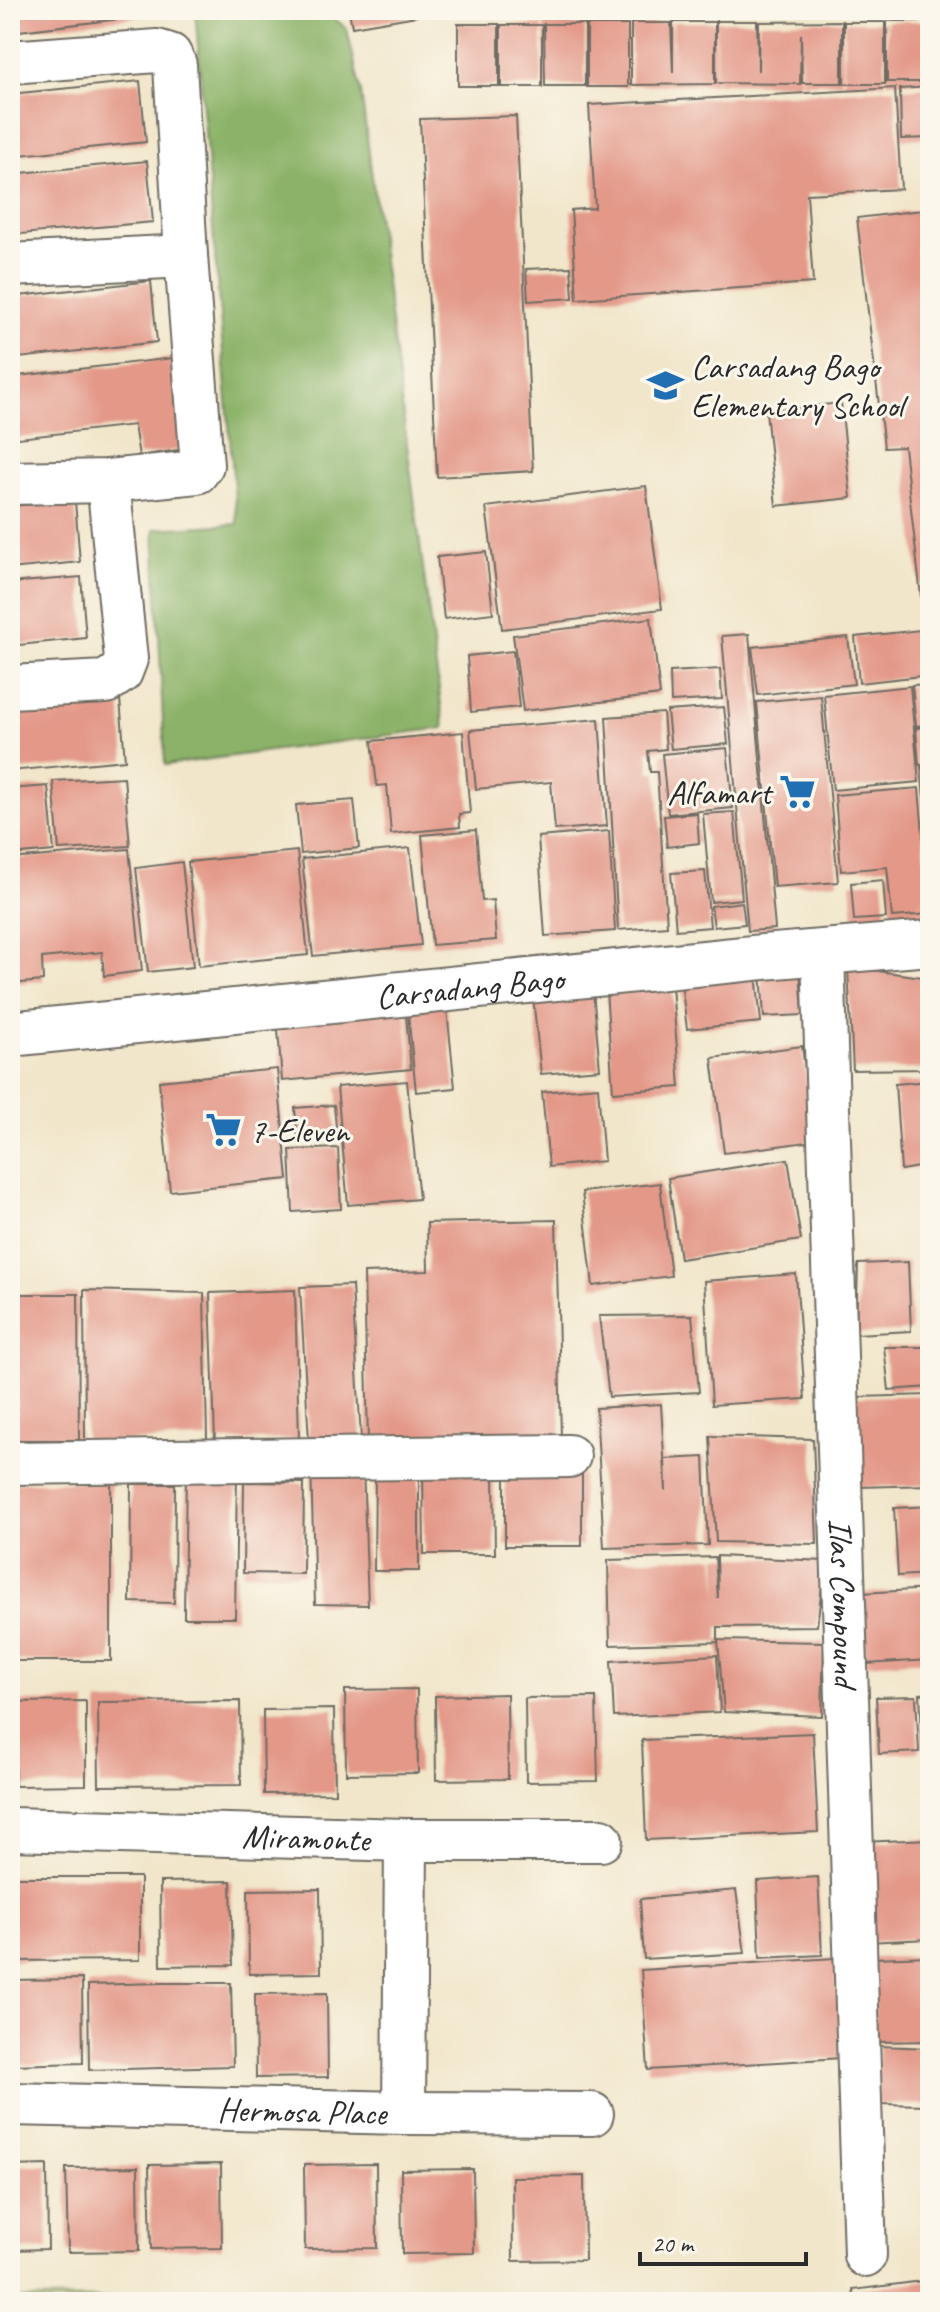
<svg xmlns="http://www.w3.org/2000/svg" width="940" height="2312" viewBox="0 0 940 2312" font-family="Caveat,sans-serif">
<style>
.green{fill:#afcf77;stroke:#6d7d51;stroke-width:2}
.forest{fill:#8bb268;stroke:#5b6e4a;stroke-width:2}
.building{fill:#e39888}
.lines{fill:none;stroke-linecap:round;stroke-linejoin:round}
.street-casing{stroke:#706c63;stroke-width:46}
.secondary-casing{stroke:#706c63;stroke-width:48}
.street{stroke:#fff;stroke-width:42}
.secondary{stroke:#fff;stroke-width:44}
.labels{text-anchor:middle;stroke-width:6;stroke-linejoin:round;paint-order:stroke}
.poi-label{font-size:34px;fill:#2b2b2b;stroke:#fbf7ec;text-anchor:start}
.street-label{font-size:34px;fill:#2b2b2b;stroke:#fbf7ec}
</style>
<rect width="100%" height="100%" fill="#fbf7ec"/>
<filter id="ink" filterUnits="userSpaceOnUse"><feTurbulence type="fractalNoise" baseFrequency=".0125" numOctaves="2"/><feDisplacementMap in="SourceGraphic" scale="16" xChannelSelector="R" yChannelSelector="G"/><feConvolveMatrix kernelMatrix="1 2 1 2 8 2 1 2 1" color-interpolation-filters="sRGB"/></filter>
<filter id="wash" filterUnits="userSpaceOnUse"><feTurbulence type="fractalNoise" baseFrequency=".006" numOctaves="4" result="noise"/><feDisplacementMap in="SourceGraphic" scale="32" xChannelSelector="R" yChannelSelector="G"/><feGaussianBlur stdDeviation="1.8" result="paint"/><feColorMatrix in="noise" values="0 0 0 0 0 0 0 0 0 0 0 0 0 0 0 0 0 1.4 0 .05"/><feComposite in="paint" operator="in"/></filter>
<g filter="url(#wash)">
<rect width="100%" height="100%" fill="#f1e6ca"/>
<path class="green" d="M258,2298V2302H10V2299Z"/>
<path class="forest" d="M195,10H324L347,29L361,92L444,728L165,765L154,529L237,524Z
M491,2297V2302H258V2298Z"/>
<g id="blocks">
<path class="building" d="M10,10H179V12L10,32Z
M349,10H416L417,16L352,27Z
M716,21H757L758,71L759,22L842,21V83H802L801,34L800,84L716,83Z
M887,21H930L928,82H887Z
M673,22H715V84L631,85V23H671L673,73Z
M844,22H885V84H844Z
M458,24H499V86H458Z
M544,24H585V86H545Z
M501,25H542V87H501Z
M587,25H628V87H587Z
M140,81L146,142L10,156V94Z
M930,87V138L901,139L900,89Z
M895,88L901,189L807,194L813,283L577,299L571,210L595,208L589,105Z
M516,116L533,471L437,477L420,119Z
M147,161L153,222L10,235V174Z
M930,209V596L921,597L904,447L884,448L857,218Z
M571,267L573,298L528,301L526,269Z
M151,281L157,342L10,359V297Z
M173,358L184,449L139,456L134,425L10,439V377Z
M841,403L851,498L776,506L766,411Z
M646,486L662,609L502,629L486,507Z
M75,501L80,562L10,569V506Z
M486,552L493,613L444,619L437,557Z
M81,577L86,638L10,646V583Z
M651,618L660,695L523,711L513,635Z
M930,629V675L859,683L855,637Z
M749,634L775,929L748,931L722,636Z
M848,637L854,684L758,695L752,647Z
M513,651L519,707L471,712L467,656Z
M720,669L722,699L671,702L670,672Z
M930,684V724L916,726L912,685Z
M910,686L919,782L833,790L824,695Z
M821,696L838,882L774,887L757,702Z
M120,699L125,760L10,771V708Z
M724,707L728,744L671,749L667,711Z
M663,713L666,749L648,751L650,772H657L667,926L618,930L606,717Z
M599,719L607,826L555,830L551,782L476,789L470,730Z
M930,727V764L919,765L916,728Z
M463,732L470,813L459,814L460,827L391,834L387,785L377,786L372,741Z
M727,748L733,808L668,814L662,754Z
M921,767H930V840H928Z
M124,777L130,846L59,850L53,781Z
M48,786L54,851L10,855V789Z
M919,788L930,914L892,917L887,867L841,871L835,795Z
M354,800L359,848L301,854L296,805Z
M734,812L742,899L711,902L703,814Z
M697,813L699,843L667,847L664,816Z
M476,830L482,901L493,900L496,940L432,945L422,835Z
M609,831L615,931L545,936L538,837Z
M410,848L421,945L313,956L302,859Z
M129,849L142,971L104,976L102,952L42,958L43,981L10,984V859Z
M297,851L308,955L199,966L188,862Z
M182,862L193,967L148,972L136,868Z
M705,871L710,927L676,930L671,873Z
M883,880L886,918L854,920L851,883Z
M742,902L745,924L714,927L711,906Z
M848,967L930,978V1069L853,1070Z
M800,969L803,1015L764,1017L761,971Z
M756,974L761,1022L687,1029L681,982Z
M672,986L680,1087L613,1092L606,990Z
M593,991L600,1069L541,1074L533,997Z
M446,1000L455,1088L416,1092L407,1003Z
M405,1005L411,1069L282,1081L277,1017Z
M802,1046L815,1141L724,1153L712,1058Z
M277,1069L288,1179L170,1191L159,1081Z
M407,1081L419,1199L348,1205L337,1087Z
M930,1081V1165L901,1170L895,1084Z
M598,1087L604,1161L549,1167L542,1092Z
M334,1105L337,1138L298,1142L295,1108Z
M338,1148L341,1209L293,1212L290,1150Z
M788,1159L801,1240L680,1259L668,1178Z
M660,1183L671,1276L593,1286L582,1192Z
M556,1220L561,1437L368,1441L364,1273L428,1271L427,1223Z
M908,1262L911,1331L856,1334L858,1264Z
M796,1274L805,1399L712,1405L704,1281Z
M352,1285L361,1439L309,1441L300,1287Z
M84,1290L204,1293L207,1439L85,1442Z
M295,1290L299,1439L215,1441L210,1293Z
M16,1294H78L79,1440H17Z
M692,1315L699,1392L609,1397L599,1316Z
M884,1347H930V1387L889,1390Z
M930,1395V1485L858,1487L857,1397Z
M661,1404L666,1491L665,1459L704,1457L708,1545L604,1548L596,1408Z
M710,1436L813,1439L817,1544L716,1542Z
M363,1465L368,1605L315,1604L311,1466Z
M186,1469L237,1470L235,1618H184Z
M375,1471H419V1571H374Z
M494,1471L495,1554H424L423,1472Z
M505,1475H582V1546H505Z
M10,1482H111V1661H10Z
M244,1482L304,1483L303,1574L243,1573Z
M131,1484H175L174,1603L130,1602Z
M930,1506V1574L898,1576L894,1508Z
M717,1556L825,1561L817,1626L718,1627V1642L610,1645L608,1560L715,1557L718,1598Z
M930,1589V1660L866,1664L862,1593Z
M718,1640L824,1642L822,1716L724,1712Z
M717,1655L720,1712L614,1717L611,1661Z
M417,1689L418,1773L346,1774L345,1690Z
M930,1693V1750H923L920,1694Z
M507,1694L508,1779L436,1780L435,1696Z
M916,1696L919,1752L879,1754L876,1697Z
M596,1697L598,1781L526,1782L525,1698Z
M86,1701V1785L15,1786L14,1702Z
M240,1701L241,1785L99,1786L98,1702Z
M334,1709L335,1793L264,1794L263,1710Z
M813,1733L818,1832L646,1840L642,1740Z
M930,1839V1939L866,1942L861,1842Z
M10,1877H140V1960L10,1961Z
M818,1877L822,1955L760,1958L757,1881Z
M231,1881L233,1965L161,1966L160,1882Z
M320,1889L321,1973L249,1974L248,1890Z
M736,1890L745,1953L644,1959L640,1899Z
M930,1956V2041L875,2042L873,1958Z
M835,1958L841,2058L648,2070L641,1970Z
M82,1979L83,2063L12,2065L10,1980Z
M160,1983H231L233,2066L89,2070L88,1985Z
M327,1993L328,2077L256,2078L255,1994Z
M879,2046L930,2048V2105L877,2104Z
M221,2164L222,2248L151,2249L149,2165Z
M376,2164L377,2248L305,2249L304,2165Z
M47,2165L48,2249L10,2250V2166Z
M138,2167L139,2251L68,2252L66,2168Z
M473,2169L474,2253L402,2254L401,2170Z
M584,2176L585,2260L513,2261L512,2177Z
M930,2280V2302H855L853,2290Z"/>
</g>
</g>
<g filter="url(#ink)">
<use href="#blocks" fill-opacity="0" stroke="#706c63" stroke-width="2"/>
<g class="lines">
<defs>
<g id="street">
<path d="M10,62L157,51L170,55L175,65L186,256L202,465L197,472L108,481L10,483"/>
<path d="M10,265L186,256"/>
<path d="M10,687L106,682L121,672L126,659L108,481"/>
<path id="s1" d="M823,953L865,2255"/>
<path d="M10,1463L569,1456"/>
<path id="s2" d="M10,1829L406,1840H601"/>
<path id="s3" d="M10,2104L404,2113L592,2114"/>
<path d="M404,2113L406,1840"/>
</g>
<g id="secondary">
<path id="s4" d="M10,1034L763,957L930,943"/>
</g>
</defs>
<use href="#street" class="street-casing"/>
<use href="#secondary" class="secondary-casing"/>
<use href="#street" class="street"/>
<use href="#secondary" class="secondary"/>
</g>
</g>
<defs>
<symbol id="school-bare" viewBox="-9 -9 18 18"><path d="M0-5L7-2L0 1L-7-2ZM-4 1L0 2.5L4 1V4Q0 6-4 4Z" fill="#1f6fb2" stroke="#fbf7ec" stroke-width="2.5" paint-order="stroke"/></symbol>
<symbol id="supermarket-bare" viewBox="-9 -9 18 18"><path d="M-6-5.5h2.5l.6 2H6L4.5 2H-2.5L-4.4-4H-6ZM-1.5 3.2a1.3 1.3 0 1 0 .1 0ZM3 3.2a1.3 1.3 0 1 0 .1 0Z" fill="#1f6fb2" stroke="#fbf7ec" stroke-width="2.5" paint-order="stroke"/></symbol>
</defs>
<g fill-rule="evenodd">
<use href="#school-bare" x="640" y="360" width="51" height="51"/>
<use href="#supermarket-bare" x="772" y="766" width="51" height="51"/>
<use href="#supermarket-bare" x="198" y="1104" width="51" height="51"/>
</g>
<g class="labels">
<g class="poi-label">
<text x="691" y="378">Carsadang Bago<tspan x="691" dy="39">Elementary School</tspan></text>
<text x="771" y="804" text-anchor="end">Alfamart</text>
<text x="250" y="1142">7-Eleven</text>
</g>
<g class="street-label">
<text dy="12" stroke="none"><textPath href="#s4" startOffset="462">Carsadang Bago</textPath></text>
<text dy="12" stroke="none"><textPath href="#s1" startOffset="650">Ilas Compound</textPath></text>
<text dy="12" stroke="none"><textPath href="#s2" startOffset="296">Miramonte</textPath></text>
<text dy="12" stroke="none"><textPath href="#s3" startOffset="292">Hermosa Place</textPath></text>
</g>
</g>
<rect width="940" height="2312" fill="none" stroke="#fbf7ec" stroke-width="40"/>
<path d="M640 2252v12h166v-12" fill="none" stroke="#2b2b2b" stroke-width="4"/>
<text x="652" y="2252" font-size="24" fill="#2b2b2b" stroke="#fbf7ec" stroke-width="6" paint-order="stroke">20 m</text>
</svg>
